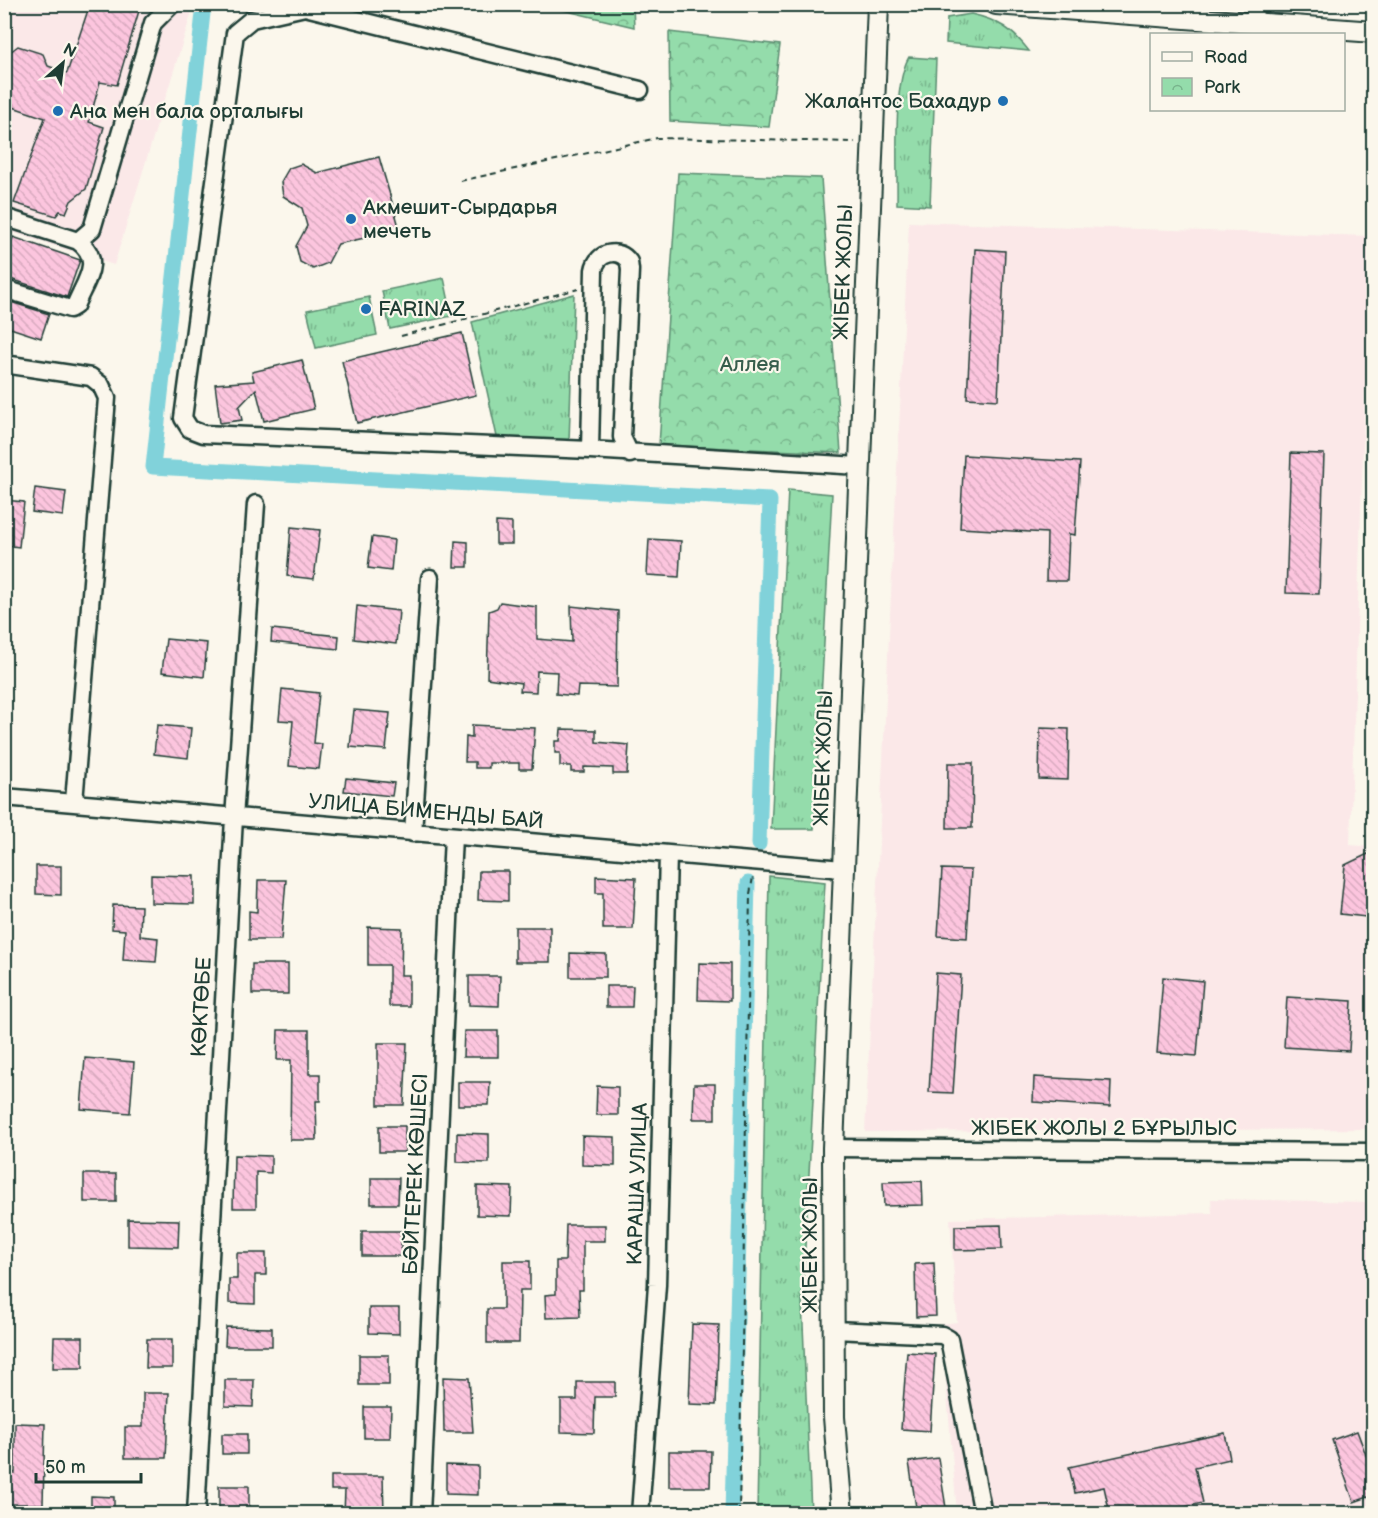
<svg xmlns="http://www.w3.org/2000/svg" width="1378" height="1518" viewBox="0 0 1378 1518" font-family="'Balsamiq Sans',sans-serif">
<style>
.built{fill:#fbe8e8}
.grass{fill:url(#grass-tufts);stroke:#5a8c70;stroke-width:1.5}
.park{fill:url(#park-crowns);stroke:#5a8c70;stroke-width:1.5}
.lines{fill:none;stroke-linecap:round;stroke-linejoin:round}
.canal{stroke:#81d2da;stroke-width:15}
.building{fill:url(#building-back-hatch);stroke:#1f3d34;stroke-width:1.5}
.minor-casing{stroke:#1f3d34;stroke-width:21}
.major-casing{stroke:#1f3d34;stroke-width:24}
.path{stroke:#1f3d34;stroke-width:2;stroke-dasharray:6 4.5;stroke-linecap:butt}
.minor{stroke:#fbf7ec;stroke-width:16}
.major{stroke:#fbf7ec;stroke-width:20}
.poi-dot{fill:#1f6fb2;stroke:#fbf7ec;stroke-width:2}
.labels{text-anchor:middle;stroke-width:4.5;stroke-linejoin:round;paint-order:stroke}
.poi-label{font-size:21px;fill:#1f3d34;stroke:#fbf7ec;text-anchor:start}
.street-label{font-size:21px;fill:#1f3d34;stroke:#fbf7ec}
.park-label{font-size:21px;fill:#365d4c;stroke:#fbf7ec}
</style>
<defs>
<pattern id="grass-tufts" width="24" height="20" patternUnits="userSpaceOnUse" patternTransform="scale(1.5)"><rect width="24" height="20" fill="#94dcab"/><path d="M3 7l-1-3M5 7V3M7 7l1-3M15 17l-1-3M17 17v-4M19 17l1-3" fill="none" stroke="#78b48c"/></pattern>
<pattern id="park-crowns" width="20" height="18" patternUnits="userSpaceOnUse" patternTransform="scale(1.5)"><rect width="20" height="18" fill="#94dcab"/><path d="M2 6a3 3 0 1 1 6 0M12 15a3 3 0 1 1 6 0" fill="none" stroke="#78b48c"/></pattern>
<pattern id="building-back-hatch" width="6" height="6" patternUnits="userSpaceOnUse" patternTransform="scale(1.5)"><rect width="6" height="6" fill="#fcc5de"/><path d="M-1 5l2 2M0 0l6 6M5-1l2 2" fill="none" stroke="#d8aabf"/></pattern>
</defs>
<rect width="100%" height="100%" fill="#fbf7ec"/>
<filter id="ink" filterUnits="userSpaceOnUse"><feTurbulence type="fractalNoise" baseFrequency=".0167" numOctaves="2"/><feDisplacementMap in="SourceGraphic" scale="12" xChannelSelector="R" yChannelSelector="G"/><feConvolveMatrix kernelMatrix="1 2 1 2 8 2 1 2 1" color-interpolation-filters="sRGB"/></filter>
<g filter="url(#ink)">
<path class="built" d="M5,5H194L114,265L5,230Z
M909,222L1370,236L1350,845L1373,847V1129L865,1132Z
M1211,1199L1373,1202V1513H957L941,1324L957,1322L950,1219L1212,1213Z"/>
<path class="grass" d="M971,14C998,20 1012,29 1029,51L946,43L947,18Z
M909,57L936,59L930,206L897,204C898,168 892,86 909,57Z
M444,278L452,316L390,329L382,291Z
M574,294L569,442L497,437L472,322Z
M369,297L377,335L316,348L307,310Z
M788,490L832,494L814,829H771Z
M769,876L825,882L802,1301L811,1513H757Z"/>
<path class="park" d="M542,5H633L634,27Z
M669,32L780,45L769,127L670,121Z
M678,173L821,178L841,453L659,445Z"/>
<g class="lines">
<path class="canal" d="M204,4L153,467L770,500L759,844
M732,1514L748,883"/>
</g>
<path class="building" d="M90,4H141L117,85L100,82L89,122L104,127L86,189L71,201L66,213L60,211L56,216L14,203L45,118L4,104V50L10,52L18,46L43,54L48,66L67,73Z
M379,157L400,230L338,244L328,263L313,269L300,262L296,246L307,226L302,208L283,196L281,182L289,168L301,164L317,173Z
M13,237L80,260L67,297L4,277V262Z
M975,249L1005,251L998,400L967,398Z
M4,300L49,314L41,338L4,326Z
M462,333L476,395L357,423L342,361Z
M302,360L314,409L264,421L256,389L239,407L242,420L220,423L215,384L254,381L252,372Z
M1291,453L1324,454L1319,594L1286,593Z
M964,455L1080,462L1075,535L1069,534L1067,581H1046L1047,533L960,528Z
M35,488L66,492L63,516L32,512Z
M4,500L24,502L19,547L4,545Z
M496,522L512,523V544H496Z
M291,527L320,530L314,579L287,576Z
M372,537L394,540L391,571L368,568Z
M649,539L681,541L679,577L647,575Z
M455,541L468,542V567H454Z
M500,602L537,607V639L572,642L571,606L618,611L617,687L578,686L577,696L556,694L557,672L537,671L536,692L520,691L521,683L487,678L489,611L497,608Z
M357,606L399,611L396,644L354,639Z
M272,629L339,636L338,649L271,642Z
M166,639L207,643L204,677L162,672Z
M282,689L319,693L314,743L322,744L319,769L289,766L293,721L279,720Z
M354,710L390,713L386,750L350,747Z
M157,725L191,728L188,758L154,754Z
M472,725L535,728L532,769H519V763H489V768H475V762H465L466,737L472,738Z
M1040,728L1069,729L1068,780L1039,779Z
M561,729L596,730V742L629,745L627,774H613V768L584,767V772H571V766H560V753H555V741H560Z
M948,763H973L972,828H947Z
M346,778L394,783L392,796L344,791Z
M1374,851L1366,917L1340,914L1345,865Z
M36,866H61V895L36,894Z
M942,869L971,870L967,938L938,936Z
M479,871H508V901L478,900Z
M151,875L194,876V904L151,903Z
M596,876L636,878L633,929H603V893H596Z
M258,880H286L281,940H249V911L257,912Z
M113,905L141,906L140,936L158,938L156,962L123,960L125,930L112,929Z
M368,927L402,928L401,975H409V1006H389V965H368Z
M515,927H550V962H515Z
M570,953L606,954V977H570Z
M699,963L730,964V1001L698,1000Z
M252,964H288V994H252Z
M936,973L961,975L953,1093L929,1092Z
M469,976H500L499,1006L469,1005Z
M1163,977L1203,981L1197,1056L1157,1053Z
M606,986H633L632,1007H606Z
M1287,997L1352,1001L1349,1051L1284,1047Z
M278,1030H309V1074H320V1101H316L317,1140H290L291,1060H277Z
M464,1031H498V1057H463Z
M378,1043H407L404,1105H378Z
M85,1058L134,1062L130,1113L81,1109Z
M1034,1077L1111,1081L1110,1107L1033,1102Z
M458,1082H490L489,1105H458Z
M694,1084H715V1119H693Z
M597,1086L618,1087V1115H596Z
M379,1126H405V1152H379Z
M457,1133L489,1134V1163L457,1162Z
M582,1136L615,1137V1166L582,1165Z
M234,1155L271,1156V1173L256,1172V1208H233Z
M84,1174H116V1202H84Z
M371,1178H399L398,1204H371Z
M922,1181L923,1205L884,1206L883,1182Z
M477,1186L512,1187L511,1216L477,1215Z
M128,1219L179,1220L178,1247L128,1246Z
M566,1225H605V1241H583V1290H579L580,1317L546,1318L545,1295L556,1294V1261H565Z
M1001,1225L1002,1249L955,1250V1226Z
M362,1231H401V1256H362Z
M237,1253H266V1275H255V1304L229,1303V1279H237Z
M503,1261H530V1290H520L519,1343H487V1309H503Z
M934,1263L936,1316L916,1317L915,1264Z
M369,1308H399V1334L369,1333Z
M692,1324L719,1325L716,1405L689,1404Z
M226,1327L272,1328V1346H225Z
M54,1337H83V1368H53Z
M147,1339H172V1368H146Z
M907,1352L935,1354L930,1431L901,1429Z
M359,1355H389V1385H359Z
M443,1377L469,1378L473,1432H444Z
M225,1380H254L253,1407L225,1406Z
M577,1382H615V1397H595L594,1433L561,1432V1400H577Z
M143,1393H169L166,1458H125V1427H143Z
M364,1407H391L390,1438H364Z
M15,1423L45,1424L43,1504H7V1473H15Z
M1357,1431L1374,1476V1495L1354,1502L1332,1440Z
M1225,1433L1230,1459L1195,1467L1203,1503L1153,1514H1110L1104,1487L1075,1493L1069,1467Z
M222,1434H247V1454H222Z
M669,1451H711L710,1487H669Z
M938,1458L947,1514H917L909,1462Z
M446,1465L478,1466V1495L446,1494Z
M331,1476H383L384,1514H344L345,1490H331Z
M219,1486H249V1509H219Z
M91,1496L114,1497V1514H91Z"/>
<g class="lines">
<defs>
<path id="minor" d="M1254,23L1255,4
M640,90L305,7L252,19L235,33L183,418L190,429L203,434L590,450L859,466
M4,217L78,241L92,229L153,23L172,4
M4,289L70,309L75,306C85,281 104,260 78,241
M4,364L91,377L101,385L107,398L74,802
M590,450L594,270C597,252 619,247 629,262L630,270L622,437L630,454
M4,797L843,869
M413,833L430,578
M833,1148L1374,1152
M834,1330L942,1335L949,1339L983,1514
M196,1514L234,818L256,504
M421,1514L453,836
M640,1514L657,1285L668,854"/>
<path id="major" d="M996,4L1374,32
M842,1514L834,1417L833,1148L878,4"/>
</defs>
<use href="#minor" class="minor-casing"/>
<use href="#major" class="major-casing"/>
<path class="path" d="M460,181L657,138L855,142
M401,336L578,289
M739,1514L750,894L753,877"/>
<use href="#minor" class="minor"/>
<use href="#major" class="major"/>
</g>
</g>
<g class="poi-dot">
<circle cx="1003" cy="101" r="6"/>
<circle cx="58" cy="111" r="6"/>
<circle cx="351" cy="219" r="6"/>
<circle cx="366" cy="309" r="6"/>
</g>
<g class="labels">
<g class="poi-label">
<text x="991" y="108" text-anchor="end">Жалантос Бахадур</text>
<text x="70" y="118">Ана мен бала орталығы</text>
<text x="363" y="214">Акмешит-Сырдарья<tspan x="363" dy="24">мечеть</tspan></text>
<text x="378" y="316">FARINAZ</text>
</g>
<g class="street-label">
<text transform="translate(843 272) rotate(-88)" y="7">ЖІБЕК ЖОЛЫ</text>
<text transform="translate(823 758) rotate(-88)" y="7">ЖІБЕК ЖОЛЫ</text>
<text transform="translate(426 811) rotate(5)" y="7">УЛИЦА БИМЕНДЫ БАЙ</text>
<text transform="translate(201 1007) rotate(-87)" y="7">КӨКТӨБЕ</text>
<text x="1104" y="1135">ЖІБЕК ЖОЛЫ 2 БҰРЫЛЫС</text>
<text transform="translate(415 1174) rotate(-87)" y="7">БӘЙТЕРЕК КӨШЕСІ</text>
<text transform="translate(637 1184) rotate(-88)" y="7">КАРАША УЛИЦА</text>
<text transform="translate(810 1245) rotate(-90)" y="7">ЖІБЕК ЖОЛЫ</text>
</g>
<g class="park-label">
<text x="750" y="371">Аллея</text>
</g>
</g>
<rect width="1378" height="1518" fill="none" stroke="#fbf7ec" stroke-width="24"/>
<rect x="12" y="12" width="1354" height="1494" fill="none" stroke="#1f3d34" stroke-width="2" filter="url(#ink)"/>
<rect x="1150" y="33" width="195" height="78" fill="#fbf7ec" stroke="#a3ada2" stroke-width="1.5"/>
<rect x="1162" y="52" width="30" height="9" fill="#fbf7ec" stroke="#a3ada2" stroke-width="1.5"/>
<text x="1204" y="63" font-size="18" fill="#1f3d34">Road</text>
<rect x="1162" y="78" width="30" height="18" fill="url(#park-crowns)" stroke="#a3ada2" stroke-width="1.5"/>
<text x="1204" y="93" font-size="18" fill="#1f3d34">Park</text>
<g transform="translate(63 63) rotate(28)" stroke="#fbf7ec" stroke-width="4.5" paint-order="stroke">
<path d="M0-4.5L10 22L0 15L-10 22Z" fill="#1f3d34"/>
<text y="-9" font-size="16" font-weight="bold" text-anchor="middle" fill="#1f3d34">N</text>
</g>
<path d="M36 1473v9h105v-9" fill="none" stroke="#1f3d34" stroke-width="3"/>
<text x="45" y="1473" font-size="18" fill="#1f3d34" stroke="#fbf7ec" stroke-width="4.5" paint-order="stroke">50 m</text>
</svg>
